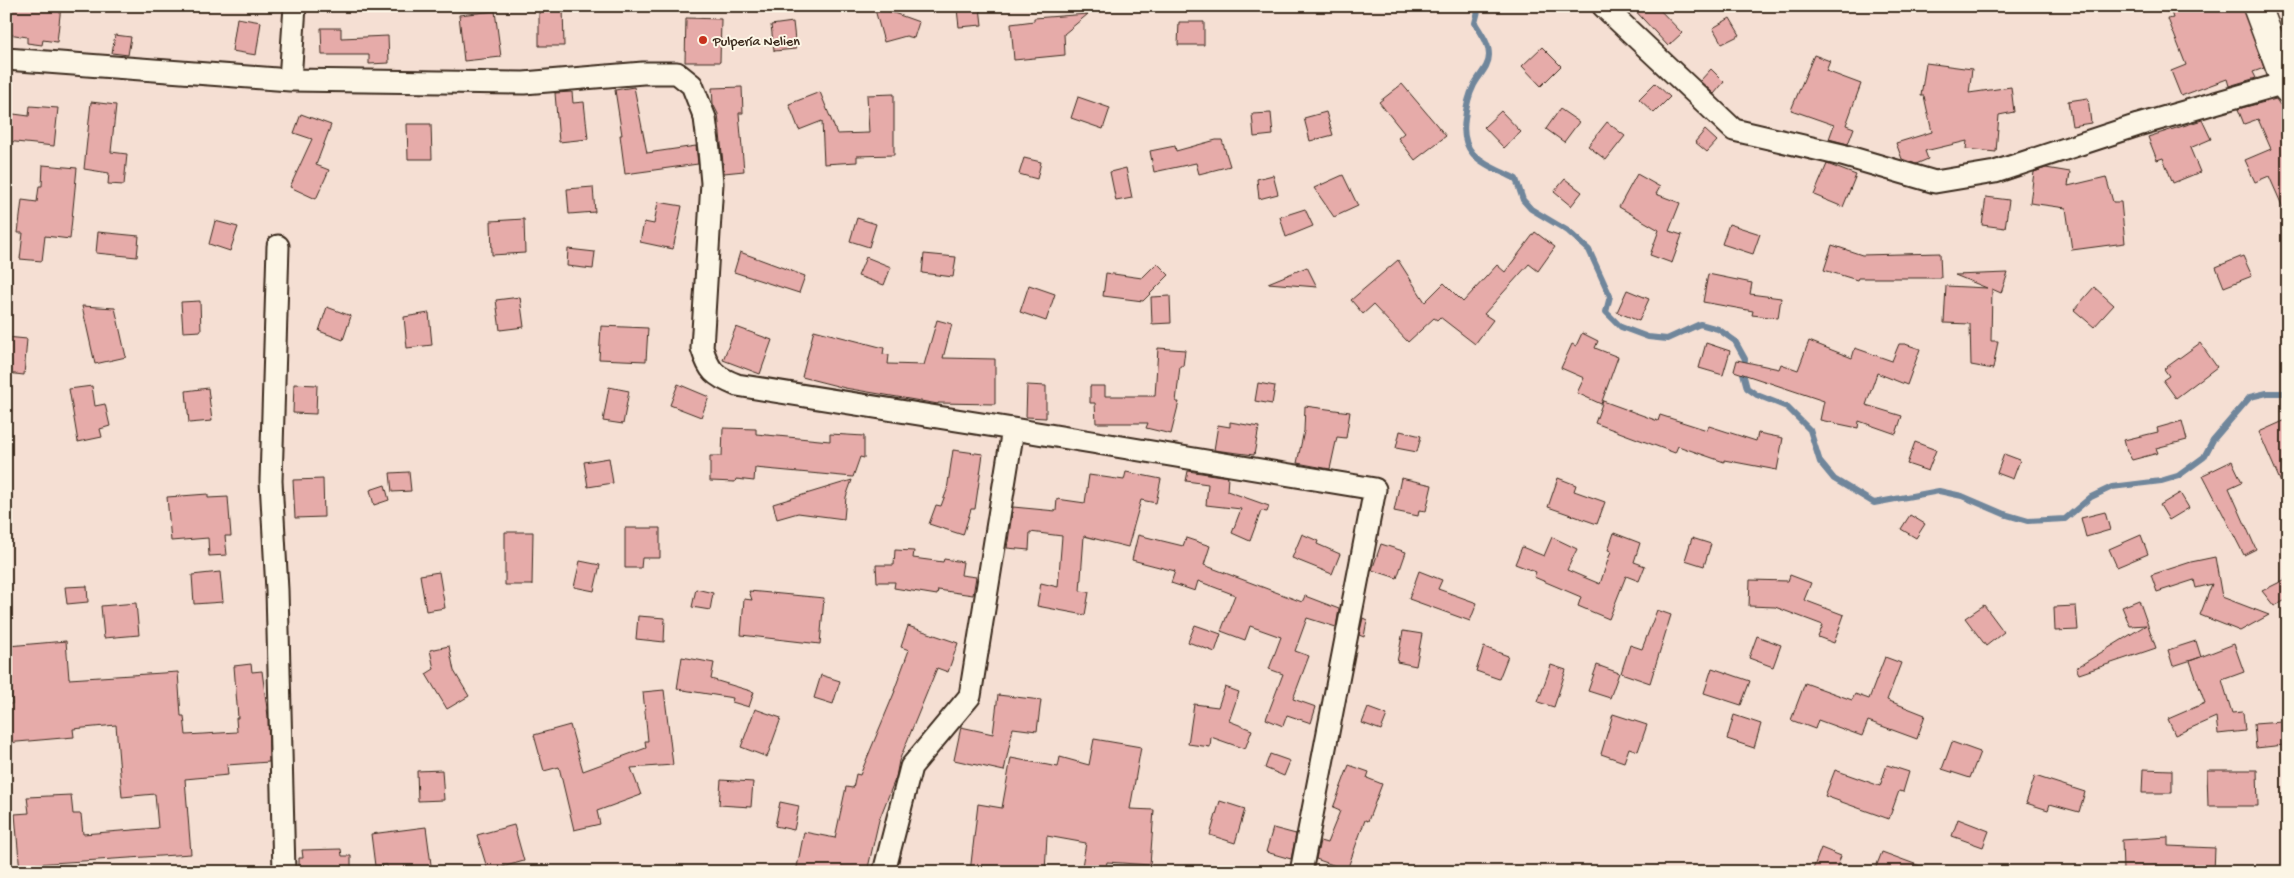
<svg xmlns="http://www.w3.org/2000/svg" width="2294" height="878" viewBox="0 0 2294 878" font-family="'Gochi Hand',sans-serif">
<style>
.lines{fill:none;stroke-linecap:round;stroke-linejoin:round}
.stream{stroke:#6f869b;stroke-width:6}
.building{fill:#e6aba9;stroke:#3b2a1e}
.minor-casing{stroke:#3b2a1e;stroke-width:25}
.tertiary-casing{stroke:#3b2a1e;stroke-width:31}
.minor{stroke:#fcf5e5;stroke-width:21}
.tertiary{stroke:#fcf5e5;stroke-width:28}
.poi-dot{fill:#c8321e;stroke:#fcf5e5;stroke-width:2}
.labels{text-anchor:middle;stroke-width:4;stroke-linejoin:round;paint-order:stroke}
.poi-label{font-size:14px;fill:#3b2a1e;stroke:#fcf5e5;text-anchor:start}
</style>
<rect width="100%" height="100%" fill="#f5dfd3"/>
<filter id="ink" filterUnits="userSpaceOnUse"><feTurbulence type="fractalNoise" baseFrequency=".02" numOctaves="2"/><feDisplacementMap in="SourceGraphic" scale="10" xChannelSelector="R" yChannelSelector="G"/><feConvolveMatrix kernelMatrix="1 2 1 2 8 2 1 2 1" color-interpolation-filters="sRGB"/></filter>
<g filter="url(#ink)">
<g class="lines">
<path class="stream" d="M1483,6L1478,11L1475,23C1481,33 1489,43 1489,55C1489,67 1479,75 1474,85C1469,95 1466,108 1465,119C1459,158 1487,164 1516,179L1523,200L1531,209L1568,231L1589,250L1610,296L1606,312L1621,327L1648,337L1667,339L1700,324L1718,329L1735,341L1745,359L1743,373L1747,388L1757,395L1787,407L1810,430L1820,462L1834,479L1874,503L1939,491L1962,496L2004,514L2028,521L2065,519L2091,497L2112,487L2161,481L2178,476L2204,457L2213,440L2250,397L2267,393H2288"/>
</g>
<path class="building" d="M13,6H61L57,42L43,40L42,45L27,43V37L9,34Z
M874,6L919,22L914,38L906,36L884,42Z
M1631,6H1656L1682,33L1668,46Z
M2169,6H2242L2264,68L2253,72L2256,78L2229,86L2227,79L2181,96L2171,71L2186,65L2168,19L2173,18Z
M563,7L564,46H539V8Z
M980,7L982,25L959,27L957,9Z
M495,11L501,57L464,61L459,15Z
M1088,14L1064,34L1065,55L1014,60L1011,24L1034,21V18Z
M237,18L261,22L256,55L232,51Z
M686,18L721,19L720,62H685Z
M1730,18L1740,35L1722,44L1713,28Z
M793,22L796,49L774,51L771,25Z
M1179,22H1204V45H1178Z
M321,28H341V38L388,36L389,63L369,64V55H322Z
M115,35L131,37L128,55L112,53Z
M1542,47L1561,66L1541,86L1522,66Z
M1814,55L1830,61L1826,71L1861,84L1846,125L1854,128L1848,144L1829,139L1834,125L1791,110Z
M1926,63L1972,69L1969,93L2011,87L2014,112L1999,115L1996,152L1966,149L1967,141L1925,151L1928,159L1916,164L1902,159L1896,143L1932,132L1924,96H1921Z
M1711,69L1724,82L1714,94L1700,81Z
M1655,83L1670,97L1654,113L1639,99Z
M1402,84L1446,136L1415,160L1398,138L1404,133L1379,102Z
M634,87L647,153L696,146L698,164L625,174L620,135H622L615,90Z
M742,87L743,113H739L744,171L724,173L718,114L713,104L712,88Z
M572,92L573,103L584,102L588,139L559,142L555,93Z
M820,92L837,134L869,133L867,95L894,94V155L857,156V162L824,164L822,121L799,130L789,104Z
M1078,97L1110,108L1103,129L1071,118Z
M2088,98L2091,123L2072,126L2068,101Z
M2276,99L2280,105H2282L2288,123V219L2269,176L2255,182L2245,160L2271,149L2258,119L2244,124L2238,109Z
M91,102L116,105L111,152L127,154L124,185L108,184L109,173L84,169Z
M30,106L58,108L54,146L6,141V113L29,116Z
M1560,109L1579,122L1564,142L1546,129Z
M1501,111L1521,132L1504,148L1484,127Z
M1326,112L1333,135L1310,141L1304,118Z
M1271,113L1273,135L1254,137L1252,114Z
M301,114L331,125L316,165L329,170L316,199L290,187L312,139L294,133Z
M2202,120L2211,139L2190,148L2200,172L2173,183L2163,158L2157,160L2148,137Z
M1607,122L1625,136L1606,160L1588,146Z
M407,124H431L432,159H408Z
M1705,130L1717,141L1707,152L1695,142Z
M1216,140H1222L1230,166L1199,174L1196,163L1154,172L1150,151L1175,146L1176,151Z
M1024,158L1041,162L1037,179L1019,174Z
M1827,164L1856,175L1843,207L1814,195Z
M43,165L77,168L70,239L45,236L42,261L20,259L23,233H18L22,200L37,202L39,186H42Z
M1126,168L1132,198L1116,201L1110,172Z
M2046,168L2070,172L2068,186L2106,177L2113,202H2121L2125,243L2072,250L2066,208L2030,203L2034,172Z
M1637,174L1660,187L1656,194L1680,203L1669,231L1682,235L1672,263L1650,255L1659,230L1619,207Z
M1273,175L1278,194L1259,199L1257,179Z
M1343,175L1358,206L1334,217L1314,188Z
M1565,179L1582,192L1571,206L1554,192Z
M593,187L595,212L569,214L567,189Z
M1986,197L2009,200L2005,228L1982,225Z
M658,202L682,206L673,249L640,242L644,222L654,224Z
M1305,209L1313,226L1286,237L1280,217Z
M857,218L876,224L869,247L850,241Z
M524,219L525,253L492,255L491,221Z
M215,221L238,227L230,251L209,244Z
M1729,224L1760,234L1753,254L1722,244Z
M98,232L139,236L137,257L96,253Z
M1535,232L1555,247L1538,271L1529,264L1484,314L1493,320L1475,344L1440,317L1437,320L1434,318L1408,342L1373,305L1363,314L1351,300L1398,260L1425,302L1444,283L1463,302L1497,265L1505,272Z
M1832,245L1862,255L1940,253L1941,278H1858L1857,280L1824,270Z
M568,249L595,252L593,269L567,266Z
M740,252L805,276L799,293L734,272Z
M924,254L956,257L953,277L922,273Z
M2243,256L2252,276L2224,287L2216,267Z
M866,257L891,267L884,285L858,276Z
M1157,263L1169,275L1143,301L1103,296L1106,273L1142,278Z
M1307,267L1317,287L1268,283Z
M2008,273L2001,293L1992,289L1991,341H1998L1993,369L1971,365L1970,324L1944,323L1946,286L1987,288L1955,275Z
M1708,274L1752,283L1750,294L1781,298L1778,318L1752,315L1753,311L1703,302Z
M1029,285L1055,294L1046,321L1020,312Z
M2094,287L2114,305L2094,327L2074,310Z
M1627,290L1649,299L1639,321L1617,312Z
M1170,296L1171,323L1152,324L1151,297Z
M520,297L524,327L500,330L496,300Z
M200,301L201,331L183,332L181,302Z
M82,306L115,308L126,357L95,364Z
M327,307L351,316L343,340L319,331Z
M429,313L432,345L407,348L404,317Z
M937,320L952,324L943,358L995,359V404L938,403V404L845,388L802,377L814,330L884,348L883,354L889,355L888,364L924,365Z
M601,326L648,328L646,361L599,359Z
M736,327L772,340L760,374L723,360Z
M1582,333L1598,341L1595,348L1618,357L1601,404L1577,393L1584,378L1561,368L1572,344L1576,346Z
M6,337L27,339L24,375L6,373Z
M1809,341L1852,358L1855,348L1892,361L1899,344H1905L1920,349L1907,385L1877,373L1866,405L1902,416L1896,434L1859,421L1858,428L1820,420L1824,401L1734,371L1737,360L1779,369L1781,364L1798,370Z
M1706,343L1730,351L1723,375L1699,368Z
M2200,343L2217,367L2176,398L2163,380L2169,376L2164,369Z
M1158,348L1185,350L1183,366H1180L1176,402H1179L1171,434L1146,428L1148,423H1096L1095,403H1090V386H1105V396H1155Z
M1258,383L1275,386L1272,404L1255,401Z
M294,384L317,385L316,414L293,413Z
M678,384L709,397L701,417L670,405Z
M1027,385L1046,386V418L1026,417Z
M92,386L95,406L105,404L110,426L100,429L102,437L78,442L69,389Z
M609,387L629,391L623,424L603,421Z
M208,388L212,421L189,423L186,391Z
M1603,401L1658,421L1660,415L1707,430L1709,426L1756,441L1758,433L1783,438L1777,470L1724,460V462L1678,446L1675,453L1595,423Z
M1305,406L1350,412L1346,438L1337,437L1330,469L1297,463L1304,431Z
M2288,419V499L2259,432Z
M2182,421L2187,440L2156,448L2158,453L2132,460L2127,451L2124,440L2158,432L2157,428Z
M1230,422L1259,427L1254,455L1214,450L1218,425L1230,427Z
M723,428L756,429V434L830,441V434L864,436V458L860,457L853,477L755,468L754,481L736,479L735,482L710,481V456H722Z
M1400,431L1421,436L1417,452L1396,448Z
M1915,442L1936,450L1928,471L1907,464Z
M953,450L983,454L975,509H971L963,535L929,524L936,505L941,506L947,490Z
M2004,454L2020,460L2013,479L1997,473Z
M609,458L613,483L588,487L584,462Z
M2232,461L2242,482L2229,488L2256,549L2244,555L2203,475Z
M1188,471L1228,477L1227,491L1269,506L1267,512L1261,511L1250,541L1232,533L1241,509L1206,505L1208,484L1186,481Z
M409,472L411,491L392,492L390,473Z
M1126,472L1161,479L1156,503L1141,500L1128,547L1084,536L1080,591L1089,592L1085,615L1037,606L1041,583L1058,587L1062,536L1030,532L1029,550L1007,548L1013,507L1056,511L1057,499L1085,503L1089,475L1124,480Z
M1401,478L1432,485L1426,511L1419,510L1418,516L1394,511Z
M1558,478L1576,485L1574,491L1605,502L1597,524L1548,507Z
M323,479L324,517L295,518L293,480Z
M852,480L846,497L844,519L798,513L777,519L773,504Z
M385,485L389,500L374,505L370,490Z
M2180,493L2189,508L2169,520L2160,505Z
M208,494V498L228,497L231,536H225L227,555L209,556L208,538L171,541L167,497Z
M2105,512L2110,530L2086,537L2081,518Z
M1910,515L1925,524L1916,538L1901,529Z
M625,528H660V558H642L641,568H625Z
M505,532H533L532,585H505Z
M1614,533L1640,543L1634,562L1645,566L1639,581L1626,576L1609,619L1578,606L1581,597L1534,577L1536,572L1515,564L1522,547L1544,556L1552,537L1577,549L1567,570L1600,584L1611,551L1608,550Z
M1302,534L1318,541L1317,544L1340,554L1332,574L1292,558Z
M1138,535L1183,546L1186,538L1210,546L1204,565L1302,602L1305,596L1339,609L1336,627L1307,618L1295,651L1309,656L1293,699L1316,707L1311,723L1287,715L1283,726L1266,719L1283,674L1269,669L1281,637L1250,626L1245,640L1221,631L1235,595L1198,581L1195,591L1171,583L1175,571L1132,560Z
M2141,535L2148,554L2117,567L2109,549Z
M1692,538L1711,544L1704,566L1685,560Z
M1381,544L1406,552L1397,578L1372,570Z
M895,550L914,551L913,558L943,562L944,559L963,562L961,575L976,577L973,595L938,590L937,595L894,588L895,582H877L876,565H894Z
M2215,557L2222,597L2269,615L2240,631L2200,615L2212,584L2196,588L2194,580L2157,592L2151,575L2191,562Z
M580,561L600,565L594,591L574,587Z
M1419,571L1442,580L1438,589L1477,603L1470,621L1409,599Z
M220,572L223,602L194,604L192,575Z
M439,572L445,608L426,611L420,575Z
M1790,575L1811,583L1804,600L1844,615L1834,643L1818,637L1823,625L1775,607L1749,606L1750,580L1788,581Z
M2288,578V599L2274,606L2262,591Z
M87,586L88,602L67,604L65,587Z
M696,589L713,593L710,610L692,607Z
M749,591L824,598L820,644L741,635L744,599L752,600Z
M2139,600L2156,648L2079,674L2076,668L2146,625L2130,626L2122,607Z
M136,603L139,635L104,638L101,606Z
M1984,605L2004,632L1986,646L1965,618Z
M2076,606L2078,630L2055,631L2054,607Z
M1657,610L1671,615L1650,683L1621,673L1630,645L1642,649Z
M638,616L665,618L664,642L636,639Z
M1363,618L1367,620L1364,637L1359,635Z
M1195,625L1221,634L1215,652L1188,642Z
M908,626L958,643L948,672L937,668L899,761L896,777L879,820L867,872H796L804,832L835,838L846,787L853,788L856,774L860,775L895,691H894L909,650L901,647Z
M1403,631L1422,634L1416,666L1397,662Z
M1757,636L1781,645L1773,667L1749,658Z
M66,641L69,679L178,672L181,716H184L186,735L237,732L236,718H238L234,666L251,664L252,672L262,671L268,716L269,762L227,765L228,775L185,779L191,854L36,864L37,872H20L15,814L29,813L27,797L71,795L73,814H81L83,834L158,828L155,794L122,797L116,725L73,729L74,737L6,743V704H12L8,646Z
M2196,641L2201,657L2173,666L2168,650Z
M2234,644L2244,672L2222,680L2232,713L2243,712L2245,731L2218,734L2216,717L2175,735L2168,719L2205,703L2190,661Z
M449,646L454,671L469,696L447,709L426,674L434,669L430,650Z
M1484,647L1508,656L1499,679L1476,671Z
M682,657L714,663L711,679L754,692L749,707L732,702L733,698L677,689Z
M1885,657L1901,663L1887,700L1925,715L1917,739L1868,721L1862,736L1818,720L1815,729L1791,720L1805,683L1852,700L1855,694L1869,699Z
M1551,665L1566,670L1554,707L1538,702Z
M1597,665L1619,673L1610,698L1588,691Z
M1712,668L1750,681L1741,705L1704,693Z
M821,675L840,681L833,704L814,698Z
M1225,687L1239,692L1229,721L1252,730L1245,749L1211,737L1210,747L1188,744L1194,704L1218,707Z
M664,690L673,765L631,768L641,795L597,811L600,824L574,830L559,767L544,771L534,735L570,725L583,771L646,748L645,741H648L643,692Z
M998,695L1041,700L1037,731L1013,728L1004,771L954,760L961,727L993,734Z
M1368,708L1387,715L1381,730L1362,723Z
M755,709L781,718L767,757L741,747Z
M1613,714L1647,725L1638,751L1629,748L1624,762L1601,754Z
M1734,715L1761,724L1754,748L1727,739Z
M2282,722L2284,745L2256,748L2254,724Z
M1094,739L1141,747L1130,809L1154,810L1150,865L1107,862L1105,872H1081L1086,843L1047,836L1045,872L1002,869V872H970L978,804L1002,808L1011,758L1058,767L1060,757L1089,765Z
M1952,742L1980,752L1970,778L1942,769Z
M1270,754L1290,761L1284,776L1265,768Z
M1349,765L1369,772L1367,778L1382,784L1368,821L1365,820L1347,870L1316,859L1320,841L1327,843L1340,811L1333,808Z
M1887,765L1909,772L1903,792L1899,791L1889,819L1825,796L1835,770L1880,786Z
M2143,769L2172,770V793H2142Z
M442,770L444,800L418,801L417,771Z
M2207,770H2257L2258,806H2208Z
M2035,776L2085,792L2079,812L2050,804L2048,810L2026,803Z
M721,780L753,782L751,807L719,805Z
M1220,801L1245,809L1235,843L1210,835Z
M780,802L799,806L794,830L775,826Z
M1958,819L1989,831L1983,847L1952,836Z
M514,825L524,861L488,871L477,835Z
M426,827L432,872H388L387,865L375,866L371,834Z
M1273,828L1296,834L1291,859L1266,852Z
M2168,837V846L2215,848L2214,872H2195V868L2123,871L2122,840Z
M1821,848L1841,856L1835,872H1812Z
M341,849L342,856H351V872H299V858H303L302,850Z
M1882,852L1931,870V872H1874Z"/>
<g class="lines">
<defs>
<path id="minor" d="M1603,6L1734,130L1842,155L1935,182L1995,172L2138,125L2285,83
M6,59L290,80L524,83L643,73H677L692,85L705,118L709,150L712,183L702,348C709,371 714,376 737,385L1013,429L970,696L911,767L884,872
M290,80L295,6
M278,246L271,481L277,590L284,872
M1013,429L1375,489L1301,872"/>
<path id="tertiary" d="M2257,6L2288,89"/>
</defs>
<use href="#minor" class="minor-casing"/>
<use href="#tertiary" class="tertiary-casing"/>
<use href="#minor" class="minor"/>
<use href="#tertiary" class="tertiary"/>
</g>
</g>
<circle class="poi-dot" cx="703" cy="40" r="5"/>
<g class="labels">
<g class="poi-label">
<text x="713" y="45">Pulpería Nelien</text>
</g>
</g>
<rect width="2294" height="878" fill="none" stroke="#fcf5e5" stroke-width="25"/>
<rect x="12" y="12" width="2269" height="853" fill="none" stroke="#3b2a1e" stroke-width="2" filter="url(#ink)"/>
</svg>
